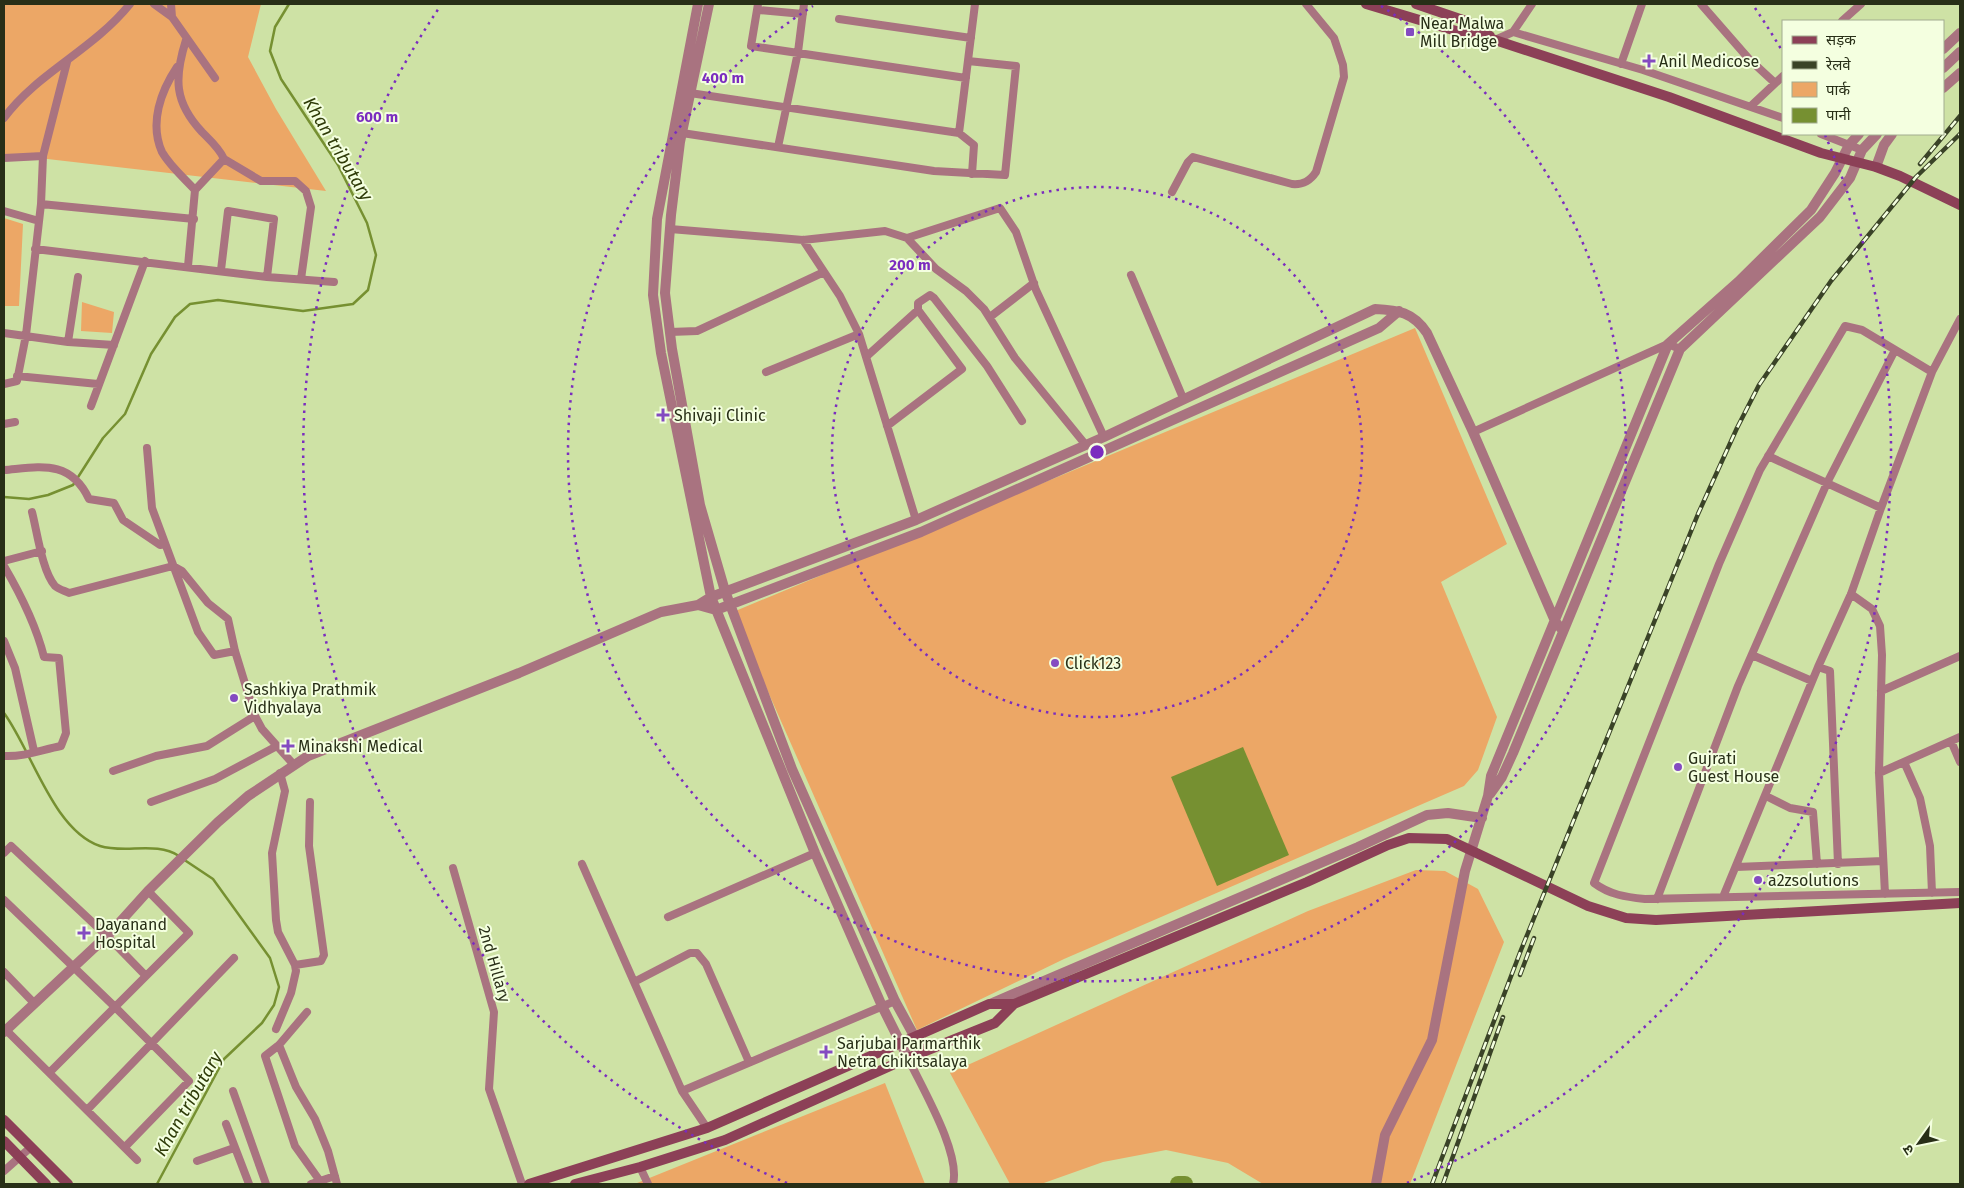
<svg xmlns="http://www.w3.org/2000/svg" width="1964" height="1188" viewBox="0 0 1964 1188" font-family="'Fira Sans','Noto Sans Devanagari',sans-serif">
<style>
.green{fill:#eca766}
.water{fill:#769031}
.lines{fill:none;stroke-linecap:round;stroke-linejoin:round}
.stream{stroke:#769031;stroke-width:2.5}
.river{stroke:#769031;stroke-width:16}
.minor{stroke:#a97380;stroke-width:8}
.tertiary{stroke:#a97380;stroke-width:10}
.secondary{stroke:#8c4057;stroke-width:10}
.rail-casing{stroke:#3a4327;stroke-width:4.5}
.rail{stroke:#f4ffe0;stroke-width:2.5;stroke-dasharray:8;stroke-linecap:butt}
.ring{fill:none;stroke:#7b2cbf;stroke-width:2.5;stroke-dasharray:2.5 5}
.poi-dot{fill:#844bc1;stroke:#f4ffe0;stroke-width:2}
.labels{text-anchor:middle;stroke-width:4;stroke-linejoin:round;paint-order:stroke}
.poi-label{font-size:16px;fill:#282f17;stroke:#f4ffe0;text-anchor:start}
.street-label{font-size:16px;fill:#282f17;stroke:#f4ffe0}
.water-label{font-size:18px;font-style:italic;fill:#2f3c09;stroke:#f4ffe0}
.centre{fill:#7b2cbf;stroke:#f4ffe0;stroke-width:2.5}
.ring-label{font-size:15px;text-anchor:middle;font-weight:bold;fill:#7b2cbf;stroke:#f4ffe0;stroke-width:4;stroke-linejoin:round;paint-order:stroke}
</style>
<rect width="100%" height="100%" fill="#cee2a5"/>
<path class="green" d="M4,4H261L248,57L276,109L326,191L4,154Z
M4,218L23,224L19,306H4Z
M82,302L114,312L112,333L81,331Z
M1415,328L1507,544L1441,582L1497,717L1478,770L1464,786L1064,959L917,1030L733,612Z
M1416,870L1445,871L1478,889L1504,942L1410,1184H1263L1228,1163L1166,1150L1103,1162L1041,1184H1010L950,1073L1308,911Z
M885,1083L925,1184H633L637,1183Z"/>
<path class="water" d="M1243,747L1289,855L1217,886L1171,777Z"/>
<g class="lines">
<path class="stream" d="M4,497L29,499L48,495L73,485L103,438L125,414L151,354L175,317L190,304L218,300L303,311L353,304L368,290L376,255L367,223L338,165L281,79L270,51L275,27L289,4
M4,713C32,751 53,830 100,846C125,854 156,841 179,856
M157,1184L224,1059L262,1023L274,1005L279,987L270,958L213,879L183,859"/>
<path class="river" d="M1178,1184H1185"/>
<path class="minor" d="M154,4L172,17L215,78
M171,4L172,17
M758,4L751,46L966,78
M1701,4L1749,59L1775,83
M758,10L803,14
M839,19L971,38
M1842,21L1861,4
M1513,32L1643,70L1783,118
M186,40C174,78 174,102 202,132C210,140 220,149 224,159L195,190L188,266
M1495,40L1513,32L1532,4
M1621,64L1642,4
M177,67C161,91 149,123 162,152C170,166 184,178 195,190
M690,93L959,133L974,145L972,174
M1751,106L1783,76
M4,118C37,73 93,50 130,4
M682,133L934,171L1005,175L1016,66L968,61
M959,133L975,4
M1821,134L1862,150
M778,147L798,52L804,4
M4,158L43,156
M224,159L261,181H295L306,191L311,207L301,279
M1172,192L1188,162L1193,157L1292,184C1303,185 1310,181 1316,172L1344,77L1343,65L1334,38L1306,4
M41,204L194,219
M4,211L39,221
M670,229L803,240L885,231L907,238L936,269L966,291L984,309L1015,358L1085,444
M907,238L1000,208L1016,232L1036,290L1104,437
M803,240L840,296L859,334L916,520
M35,249L267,277L334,282
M221,270L228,211L274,219L267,277
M1131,275L1183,398
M918,310V303L930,295L934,298L987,366L1022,421
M990,317L1034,283
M670,332L697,331L824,272
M4,333L68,342L114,345
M68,342L78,277
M867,356L918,310L962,369L887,426
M766,372L859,334
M1932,372L1862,330L1845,326L1760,470L1719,564L1594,883C1610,895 1626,897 1645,899L1960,892
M17,376L98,384
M4,384L17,381L26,335L41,204L43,156L67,62
M91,406L145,261
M4,424L15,422
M1473,432L1668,344L1680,349
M147,448L152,508L198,632L214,655L235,651
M1768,456L1881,508
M4,470C40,467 70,459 89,499L114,503L123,520L160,545L164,544
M32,512C37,531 42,571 55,586C58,589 65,591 69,593L173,566L182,571L208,603L228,619L235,651L255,716L262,729L294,765
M4,561L42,551
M4,566C21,595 36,625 44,657L59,658L66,733L61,746C41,750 24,757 4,756
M1851,594L1872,609L1880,626L1882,655L1879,773L1885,894
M4,641L15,668L34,751
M1752,655L1812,681
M1818,667L1830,671L1838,864
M1881,691L1960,656
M1951,741L1960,762
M1904,762L1920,798L1930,846L1932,893
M113,771L156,756L207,746L255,716
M1879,773L1960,737
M1766,796L1790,808L1813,812L1817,864
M151,802L215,779L277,746
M4,853L11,846L107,936L146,976
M582,864L682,1091L707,1128
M1736,867L1883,861
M453,868L494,1012L489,1089L522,1184
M1723,897L1818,667L1851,594L1881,508L1932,372L1960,319
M1657,899L1738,686L1827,483L1895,350
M4,900L115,1007L189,1081L125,1147
M668,917L815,853
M295,965L321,961L324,955L309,846L310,802
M4,972L34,1003
M634,982L690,953H697L706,964L749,1062
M307,1012L279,1045L265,1056L295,1146L320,1181
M4,1028L137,1160
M276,1029L291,993L296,971L295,965L278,932L276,920L272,853L285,791L280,773
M279,1045L296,1087L315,1119L328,1151L337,1184
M908,1058C922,1088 961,1153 953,1184
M50,1072L189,933L148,891
M233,1091L266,1184
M682,1091L895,1001
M87,1110L234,958
M226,1124L249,1184
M197,1161L234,1148
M640,1167L648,1184
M4,1171L31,1147
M311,1184L335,1176"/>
<path class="tertiary" d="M698,4L657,219L653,295L661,353L711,597L815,853L882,1006L908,1058
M709,4L680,142L671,215L665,293L672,349L700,505L725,591L792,769L895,1001L923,1052
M1943,49L1960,33
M1943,68L1960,52
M1943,88L1960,73
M1876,167L1884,145L1892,134
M698,605L711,597L916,520L1104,437L1375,309C1398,310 1413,312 1427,333L1473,432L1555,621L1563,631
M1490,794L1502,777L1513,753L1680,349L1820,217L1850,178L1862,150L1877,134
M990,1004L1358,847L1427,815L1448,813L1482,818
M4,1032L111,932L148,891L218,822L248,796L308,756L519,673L661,612L698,605L716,610L921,532L1379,328L1399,311
M1376,1184L1385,1135L1432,1040L1465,871L1488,796L1491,776L1668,344L1738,282L1811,210L1835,173L1849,145L1859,134"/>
<path class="secondary" d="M1366,4L1463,33L1495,40L1669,97L1821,153L1876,167L1900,176L1960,205
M1416,4L1466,21L1490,36
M4,1120L68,1184
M4,1141L46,1184
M529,1184L707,1128L989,1004H1014
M575,1184L640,1167L725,1140L908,1058L995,1023L1014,1004L1307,882L1388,845L1409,838L1447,839L1588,906L1626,918L1656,920L1960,903"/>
<defs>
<path id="rail" d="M1920,164L1960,116
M1520,975L1534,938
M1432,1184L1521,950L1698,514L1737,428L1759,385L1831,281L1916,177L1960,134
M1443,1184L1503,1017"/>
</defs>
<use href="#rail" class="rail-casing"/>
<use href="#rail" class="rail"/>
</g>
<g class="ring">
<circle cx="1097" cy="452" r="265"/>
<path d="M1381 6A529 529 0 1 1 813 6"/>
<path d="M787 1183A794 794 0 0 1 439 8M1755 8A794 794 0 0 1 1781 49M1825 135A794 794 0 0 1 1407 1183"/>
</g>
<g class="poi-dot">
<rect x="1405" y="27" width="10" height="10" rx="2.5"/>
<path d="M1646.5 53.5h5v5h5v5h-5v5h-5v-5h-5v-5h5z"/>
<path d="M660.5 407.5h5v5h5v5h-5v5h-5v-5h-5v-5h5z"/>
<circle cx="1055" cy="663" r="5"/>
<circle cx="234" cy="698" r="5"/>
<path d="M285.5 738.5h5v5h5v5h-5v5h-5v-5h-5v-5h5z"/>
<circle cx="1678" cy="767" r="5"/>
<circle cx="1758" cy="880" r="5"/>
<path d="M81.5 925.5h5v5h5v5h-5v5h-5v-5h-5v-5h5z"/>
<path d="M823.5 1044.5h5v5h5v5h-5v5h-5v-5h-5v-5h5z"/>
</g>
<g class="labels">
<g class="poi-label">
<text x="1420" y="29">Near Malwa<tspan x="1420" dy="18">Mill Bridge</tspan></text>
<text x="1659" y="67">Anil Medicose</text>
<text x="674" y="421">Shivaji Clinic</text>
<text x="1065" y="669">Click123</text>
<text x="244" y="695">Sashkiya Prathmik<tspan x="244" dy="18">Vidhyalaya</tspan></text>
<text x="298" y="752">Minakshi Medical</text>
<text x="1688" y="764">Gujrati<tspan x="1688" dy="18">Guest House</tspan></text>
<text x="1768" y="886">a2zsolutions</text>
<text x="95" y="930">Dayanand<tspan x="95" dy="18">Hospital</tspan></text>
<text x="837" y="1049">Sarjubai Parmarthik<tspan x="837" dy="18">Netra Chikitsalaya</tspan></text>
</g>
<g class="street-label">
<text transform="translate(495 964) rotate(74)" y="6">2nd Hillary</text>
</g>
<g class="water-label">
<text transform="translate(338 149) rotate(59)" y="6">Khan tributary</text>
<text transform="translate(188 1104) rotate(-60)" y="6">Khan tributary</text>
</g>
</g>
<circle cx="1097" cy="452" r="8" class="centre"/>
<g class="ring-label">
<text x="723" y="83">400 m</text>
<text x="377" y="122">600 m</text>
<text x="910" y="270">200 m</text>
</g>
<rect width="1964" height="1188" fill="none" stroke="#282f17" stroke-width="10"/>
<rect x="1782" y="20" width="162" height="115" fill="#f4ffe0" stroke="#a2ac90"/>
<rect x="1792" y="36" width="25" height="8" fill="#8c4057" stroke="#a2ac90"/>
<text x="1826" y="45" font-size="15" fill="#282f17">सड़क</text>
<rect x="1792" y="61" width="25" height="8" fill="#3a4327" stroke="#a2ac90"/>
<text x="1826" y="70" font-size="15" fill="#282f17">रेलवे</text>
<rect x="1792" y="82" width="25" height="15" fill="#eca766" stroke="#a2ac90"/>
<text x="1826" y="95" font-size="15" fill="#282f17">पार्क</text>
<rect x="1792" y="108" width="25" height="15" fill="#769031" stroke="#a2ac90"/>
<text x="1826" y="120" font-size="15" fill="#282f17">पानी</text>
<g transform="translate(1919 1143) rotate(237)" stroke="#f4ffe0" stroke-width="4" paint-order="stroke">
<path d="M0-4L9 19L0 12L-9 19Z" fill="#282f17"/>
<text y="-8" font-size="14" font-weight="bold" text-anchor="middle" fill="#282f17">उ</text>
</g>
</svg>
